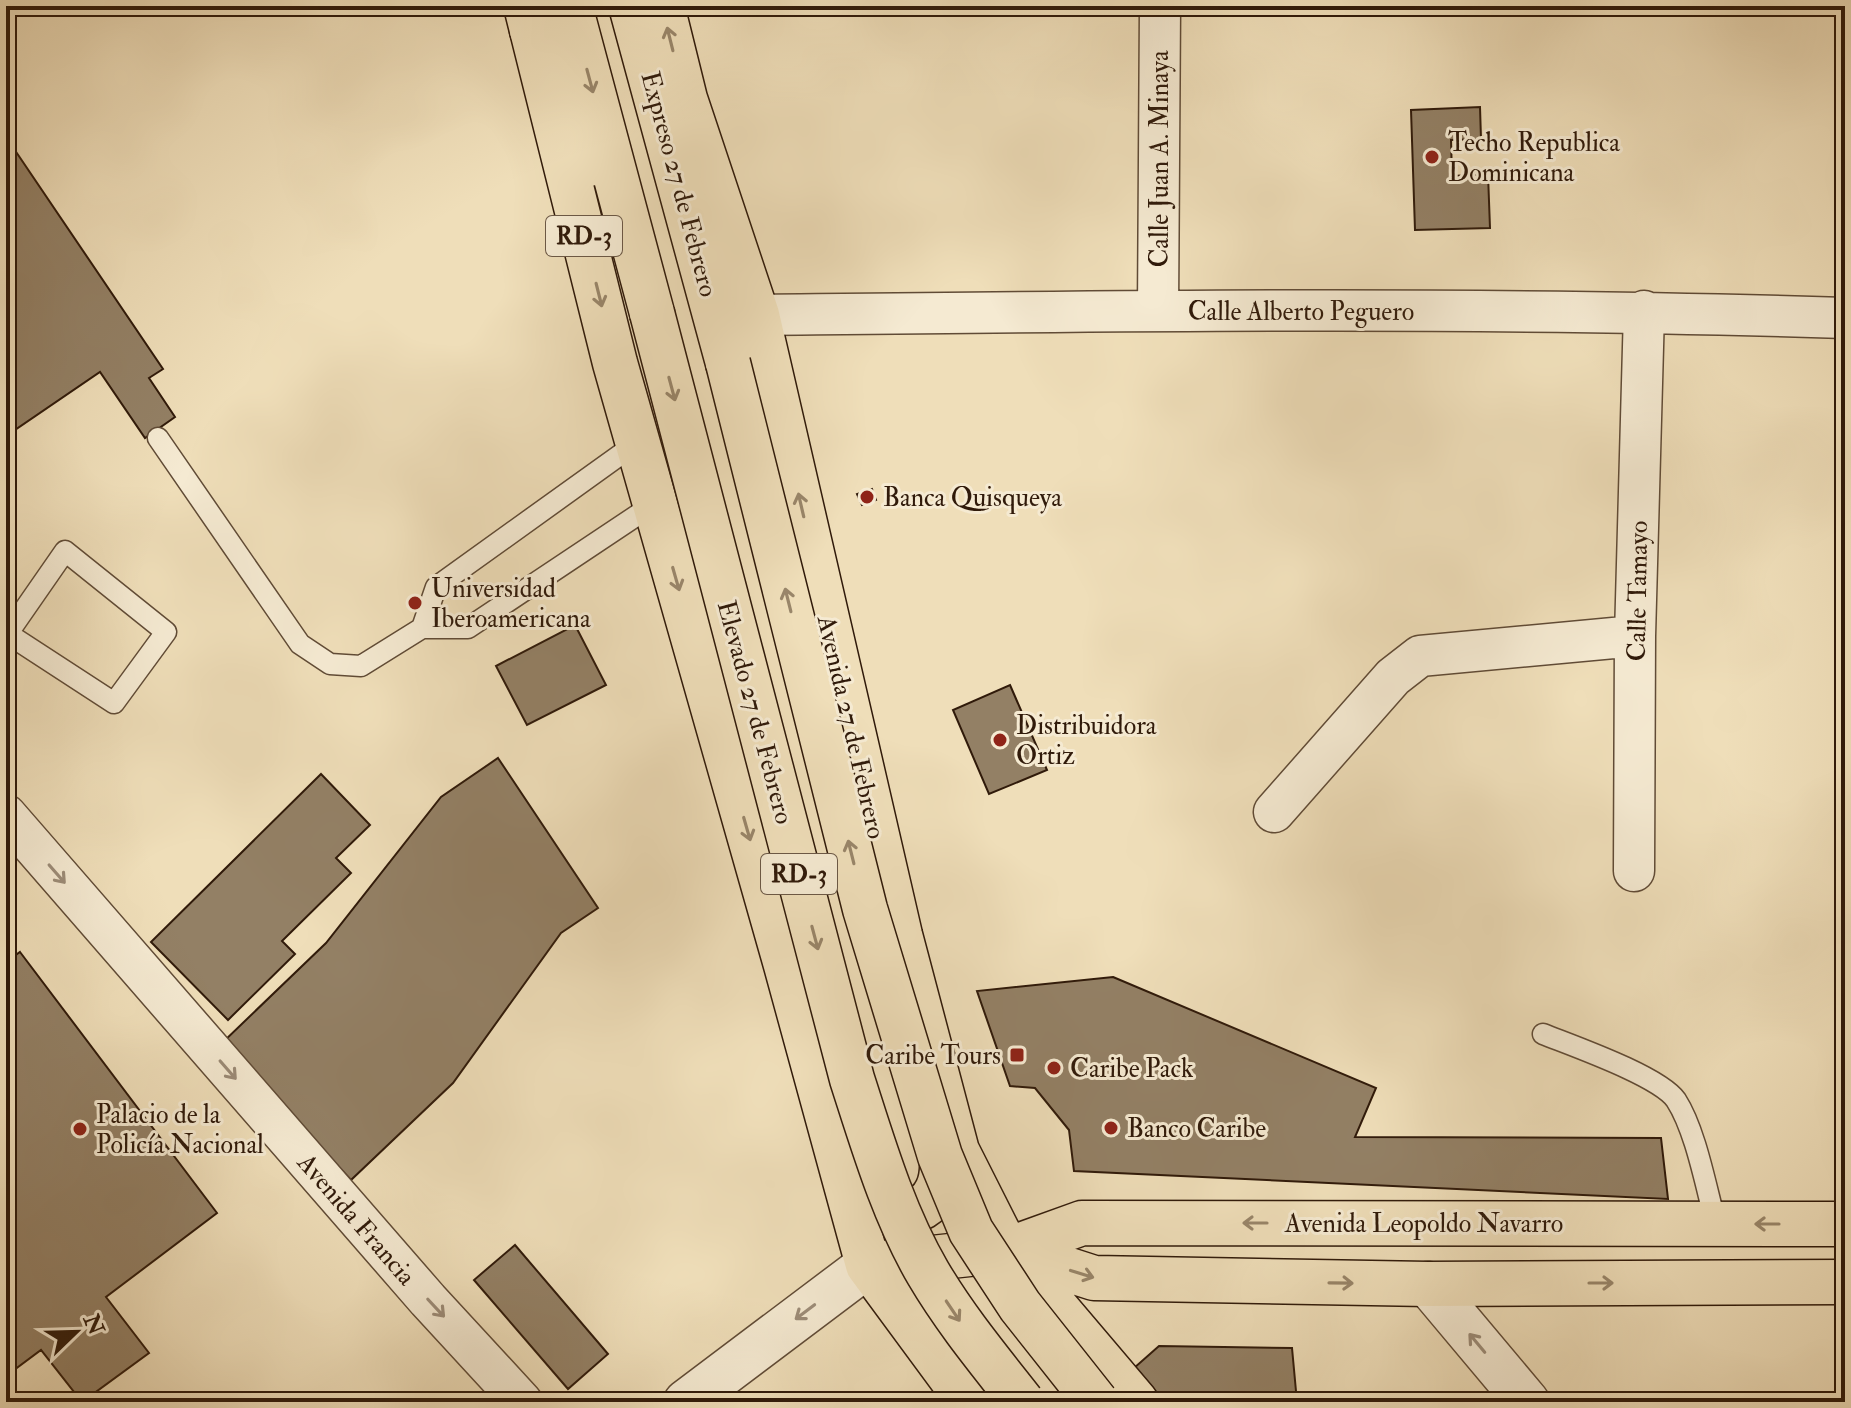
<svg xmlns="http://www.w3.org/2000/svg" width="1851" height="1408" viewBox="0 0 1851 1408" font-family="'IM FELL Double Pica',serif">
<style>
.building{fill:#938065;stroke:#301a0a;stroke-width:2}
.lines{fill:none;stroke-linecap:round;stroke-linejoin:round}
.service-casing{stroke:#604b36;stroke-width:23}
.minor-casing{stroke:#604b36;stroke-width:43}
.tertiary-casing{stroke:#604b36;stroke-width:47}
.primary-casing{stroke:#301a0a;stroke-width:47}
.motorway-casing{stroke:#301a0a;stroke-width:47}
.service{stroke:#f5ead2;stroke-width:20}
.minor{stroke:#f5ead2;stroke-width:40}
.tertiary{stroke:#f5ead2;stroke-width:44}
.primary{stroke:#efdeb9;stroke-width:44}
.motorway{stroke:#efdeb9;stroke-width:44}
.motorway-bridge-casing{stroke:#301a0a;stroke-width:47;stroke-linecap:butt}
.motorway-bridge{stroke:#efdeb9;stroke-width:44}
.oneway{stroke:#99866a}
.oneway2{stroke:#9c8c78}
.poi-dot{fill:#8f2418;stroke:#f5ead2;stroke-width:3}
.labels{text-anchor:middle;stroke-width:6;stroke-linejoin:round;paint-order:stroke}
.shield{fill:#f5ead2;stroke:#6b5846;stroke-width:2}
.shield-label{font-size:24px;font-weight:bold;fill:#301a0a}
.poi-label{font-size:26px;fill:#301a0a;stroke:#f5ead2;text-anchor:start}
.street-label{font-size:26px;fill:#301a0a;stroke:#f5ead2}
</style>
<rect width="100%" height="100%" fill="#efdeb9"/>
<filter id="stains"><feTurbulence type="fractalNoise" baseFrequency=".0025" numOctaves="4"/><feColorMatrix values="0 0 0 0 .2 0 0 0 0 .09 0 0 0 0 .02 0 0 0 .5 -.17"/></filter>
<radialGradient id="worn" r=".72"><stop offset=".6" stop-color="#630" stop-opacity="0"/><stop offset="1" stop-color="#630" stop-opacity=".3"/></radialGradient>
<path class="building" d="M1480,107L1481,139L1451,140L1452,176L1488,174L1490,228L1415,230L1411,110Z
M6,137L163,369L149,378L175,417L145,438L100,372L6,436Z
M872,489L876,500L862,505L857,494Z
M575,625L606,685L527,725L496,666Z
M1010,685L1047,770L989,794L953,710Z
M498,758L598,908L561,933L453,1083L351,1180L221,1044L326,943L441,797Z
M321,774L370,825L336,858L351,873L282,941L295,954L228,1020L151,942Z
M20,952L217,1213L106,1297L149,1353L82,1402L41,1350L6,1376V962Z
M1113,977L1376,1088L1355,1137L1661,1138L1668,1199L1074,1171L1069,1130L1035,1088L1010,1086L977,991Z
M515,1245L608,1354L568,1389L474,1280Z
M1159,1346L1292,1348L1297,1402H1162L1134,1368Z"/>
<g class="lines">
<defs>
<path id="service" d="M158,438L300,644L330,664L361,666L422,628H468L654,504
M422,628L436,587L638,442
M6,636L65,551L166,632L114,703L8,634
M1543,1034C1573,1046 1659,1076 1676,1100C1696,1131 1706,1188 1716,1224"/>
<path id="minor" d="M1158,311L1160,6
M757,315C1119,311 1482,306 1845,318
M1274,812L1393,677L1420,656L1635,636
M6,815L428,1300L522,1402
M1634,871L1635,636L1644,311"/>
<path id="tertiary" d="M1428,1284L1527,1402
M686,1402L868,1265"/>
<path id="primary" d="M526,6L615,363L786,965L868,1265L969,1402
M662,6L685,99L757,315L900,935L957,1151L1007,1250L1136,1402
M868,1192C886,1214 922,1222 937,1190C944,1176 943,1155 939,1140
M1007,1250L1094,1278L1428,1284L1845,1282
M885,1263L1007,1250L1082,1223L1845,1224"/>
<path id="motorway" d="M570,6L652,313
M631,6L728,363
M532,30L589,164"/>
</defs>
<use href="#service" class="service-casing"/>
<use href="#minor" class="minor-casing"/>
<use href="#tertiary" class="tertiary-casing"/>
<use href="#primary" class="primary-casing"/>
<use href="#motorway" class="motorway-casing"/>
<use href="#service" class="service"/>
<use href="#minor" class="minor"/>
<use href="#tertiary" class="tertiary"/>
<use href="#primary" class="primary"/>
<use href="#motorway" class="motorway"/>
<defs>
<path id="motorway-bridge" d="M652,313L852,1079C873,1144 893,1213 928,1273C955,1319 989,1360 1022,1402
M728,363L865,909L940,1156L971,1231L1020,1306L1096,1402"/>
</defs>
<use href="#motorway-bridge" class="motorway-bridge-casing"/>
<use href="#motorway-bridge" class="motorway-bridge"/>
</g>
<defs><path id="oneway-shaft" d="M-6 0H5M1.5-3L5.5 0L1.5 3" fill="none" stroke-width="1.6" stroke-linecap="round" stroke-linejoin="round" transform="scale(2)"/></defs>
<g class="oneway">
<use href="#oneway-shaft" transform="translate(670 39) rotate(-104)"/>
<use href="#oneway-shaft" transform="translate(590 81) rotate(75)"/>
<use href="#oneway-shaft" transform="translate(599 295) rotate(76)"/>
<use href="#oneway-shaft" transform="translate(672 389) rotate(75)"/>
<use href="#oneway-shaft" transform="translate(801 505) rotate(-103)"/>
<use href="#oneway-shaft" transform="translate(676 579) rotate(74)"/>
<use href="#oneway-shaft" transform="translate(788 600) rotate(-104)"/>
<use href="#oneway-shaft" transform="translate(747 829) rotate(74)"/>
<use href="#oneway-shaft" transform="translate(851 852) rotate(-104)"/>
<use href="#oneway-shaft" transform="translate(815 938) rotate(75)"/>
<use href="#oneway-shaft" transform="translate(1255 1223) rotate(-180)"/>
<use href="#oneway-shaft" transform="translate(1767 1224) rotate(-180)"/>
<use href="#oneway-shaft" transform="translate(1082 1274) rotate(17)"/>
<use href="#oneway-shaft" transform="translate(1341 1283) rotate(1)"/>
<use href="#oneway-shaft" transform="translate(1601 1283)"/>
<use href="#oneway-shaft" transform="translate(953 1311) rotate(56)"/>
</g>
<g class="oneway2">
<use href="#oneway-shaft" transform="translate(57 874) rotate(49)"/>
<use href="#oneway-shaft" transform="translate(228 1070) rotate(49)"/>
<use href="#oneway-shaft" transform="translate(436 1308) rotate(47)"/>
<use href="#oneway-shaft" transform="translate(805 1312) rotate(143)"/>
<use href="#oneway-shaft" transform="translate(1477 1343) rotate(-130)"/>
</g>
<g class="poi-dot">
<circle cx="1432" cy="157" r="8"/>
<circle cx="867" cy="497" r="8"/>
<circle cx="415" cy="603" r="8"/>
<circle cx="1000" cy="740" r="8"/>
<rect x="1009" y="1047" width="16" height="16" rx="4"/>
<circle cx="1054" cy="1068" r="8"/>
<circle cx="1111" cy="1128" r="8"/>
<circle cx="80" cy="1129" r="8"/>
</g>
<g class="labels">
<g class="shield">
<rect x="546" y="216" width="76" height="40" rx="6"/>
<rect x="761" y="854" width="76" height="40" rx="6"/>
</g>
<g class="shield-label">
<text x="584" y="244">RD-3</text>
<text x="799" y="882">RD-3</text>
</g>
<g class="poi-label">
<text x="1448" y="151">Techo Republica<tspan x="1448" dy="30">Dominicana</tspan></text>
<text x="883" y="506">Banca Quisqueya</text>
<text x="431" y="597">Universidad<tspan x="431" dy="30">Iberoamericana</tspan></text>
<text x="1016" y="734">Distribuidora<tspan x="1016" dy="30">Ortiz</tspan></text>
<text x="1001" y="1064" text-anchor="end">Caribe Tours</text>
<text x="1070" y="1077">Caribe Pack</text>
<text x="96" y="1123">Palacio de la<tspan x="96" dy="30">Policía Nacional</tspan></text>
<text x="1127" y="1137">Banco Caribe</text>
</g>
<g class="street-label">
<text transform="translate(1159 159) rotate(-90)" y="9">Calle Juan A. Minaya</text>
<text transform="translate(680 184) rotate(75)" y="9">Expreso 27 de Febrero</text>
<text x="1301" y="320">Calle Alberto Peguero</text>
<text transform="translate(1637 591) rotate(-89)" y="9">Calle Tamayo</text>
<text transform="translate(756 712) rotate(75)" y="9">Elevado 27 de Febrero</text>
<text transform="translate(852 727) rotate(77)" y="9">Avenida 27 de Febrero</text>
<text transform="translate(357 1219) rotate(49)" y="9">Avenida Francia</text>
<text x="1424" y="1232">Avenida Leopoldo Navarro</text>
</g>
</g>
<rect width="1851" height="1408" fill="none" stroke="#efdeb9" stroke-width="32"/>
<rect x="8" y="8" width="1835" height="1392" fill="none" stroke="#301a0a" stroke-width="4"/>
<rect x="16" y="16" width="1819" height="1376" fill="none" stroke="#301a0a" stroke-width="2"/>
<g transform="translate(76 1332) rotate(67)" stroke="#f5ead2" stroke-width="6" paint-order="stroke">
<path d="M0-6L14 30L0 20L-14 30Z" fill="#301a0a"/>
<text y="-12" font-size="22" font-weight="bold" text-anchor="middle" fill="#301a0a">N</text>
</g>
<rect width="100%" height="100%" filter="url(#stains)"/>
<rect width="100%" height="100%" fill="url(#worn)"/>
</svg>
